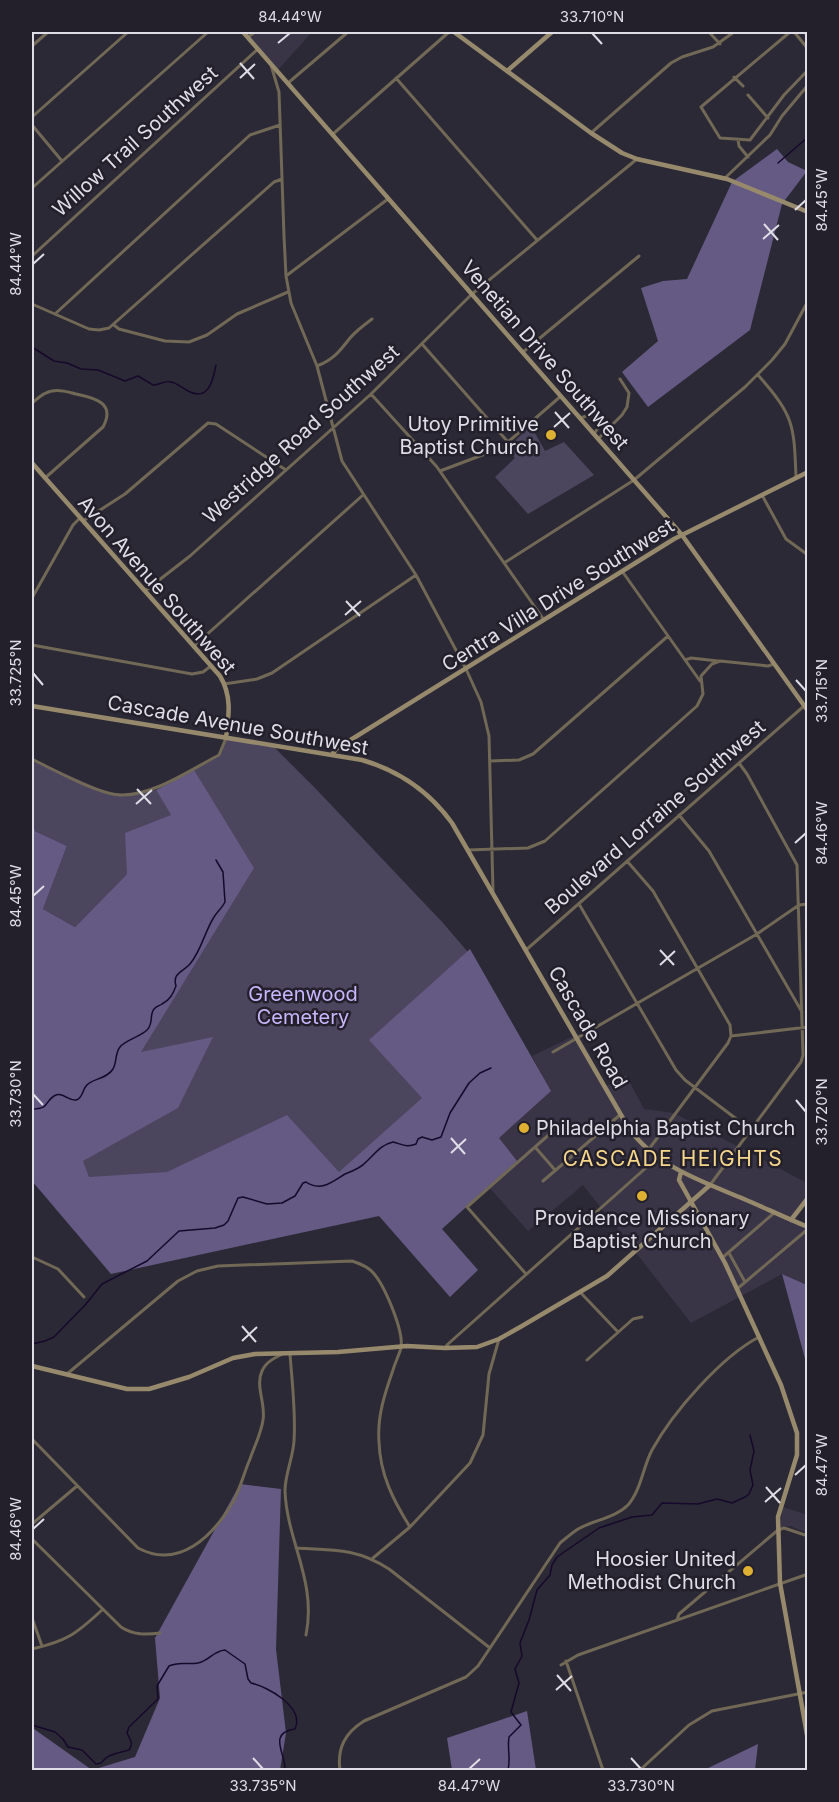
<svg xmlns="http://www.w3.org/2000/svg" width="839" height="1802" viewBox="0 0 839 1802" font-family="Inter,sans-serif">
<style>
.built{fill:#393547}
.green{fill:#4b455e}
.forest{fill:#645a83}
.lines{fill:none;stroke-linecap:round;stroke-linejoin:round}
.stream{stroke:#16092c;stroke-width:1.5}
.street{stroke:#716856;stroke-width:3}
.secondary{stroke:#978a6c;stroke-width:4.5}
.ticks{fill:none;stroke:#dfdee6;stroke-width:2}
.poi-dot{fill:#deb133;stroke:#23202c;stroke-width:2}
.labels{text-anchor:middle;stroke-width:5;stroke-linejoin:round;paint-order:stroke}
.street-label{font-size:20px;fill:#dfdee6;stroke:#23202c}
.poi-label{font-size:20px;fill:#dfdee6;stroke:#23202c;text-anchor:end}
.park-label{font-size:20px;fill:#c7b6fb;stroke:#23202c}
.neighbourhood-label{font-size:21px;letter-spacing:1.5px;fill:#f6d68b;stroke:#23202c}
.neatline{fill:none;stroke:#dfdee6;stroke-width:2}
.ticks-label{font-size:15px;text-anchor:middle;fill:#dfdee6}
</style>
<rect width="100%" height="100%" fill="#2c2936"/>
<path class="built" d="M253,32H312L277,71L248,36Z
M578,1034L606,1086L626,1075L644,1109L674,1113L807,1183V1199L791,1222L807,1228V1285L782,1274L691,1323L583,1185L528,1231L489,1187L498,1138L550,1091L532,1056Z
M783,1507L807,1515V1533L791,1526L780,1527Z"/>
<path class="green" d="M531,426L545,451L564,442L594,475L528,514L495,477L515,458L507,448Z
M226,738L272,745L317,790L443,923L479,965L441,1097L347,1181L80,1219L39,1166L132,1069L182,775L219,755Z
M32,759L106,792L131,795L156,790L171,815L127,874L75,927L43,909L67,846L35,831L32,818Z"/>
<path class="forest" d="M777,149L788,162L807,171L782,204L750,330L648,407L622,372L658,341L641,288L663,281L687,279L732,182Z
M194,770L254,868L141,1052L213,1037L178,1108L83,1161L89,1177L167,1172L287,1115L339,1172L422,1098L369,1040L470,949L551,1091L499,1138L517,1161L442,1229L478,1270L450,1297L379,1216L111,1274L32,1181V818L35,831L67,846L43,909L75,927L127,874L125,833L171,815L156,790Z
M782,1274L807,1285V1366Z
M240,1484L281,1489L276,1649L286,1733L280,1770H32V1720L34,1729L92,1770L135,1757L160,1698L155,1638Z
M527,1711L536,1770H452L447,1738Z
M758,1744L755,1770H704Z"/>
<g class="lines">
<path class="stream" d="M778,163L808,137
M32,347L54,361L67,363L81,369L98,370L125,381L138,376L153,385C160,385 164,380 171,382C177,383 182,388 188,391C208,402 213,381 216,365
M806,608L808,615
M32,1109C50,1109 44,1102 54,1096C63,1091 67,1101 76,1100C83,1098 82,1091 86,1086C92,1078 106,1080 113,1069C117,1062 115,1053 120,1047C125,1040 140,1037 147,1030C154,1023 149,1015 154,1009C157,1006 159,1006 162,1004C170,1000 173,994 176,986C172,973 183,972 190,964C201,951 205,931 214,917C217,912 222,908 225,902L223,872L216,860
M32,1344L45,1341L54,1337L86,1304L102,1284L147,1261L179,1231L215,1228L224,1225L228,1221L238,1198L243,1197L267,1204L282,1203L295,1196L303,1183L306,1182C321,1192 332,1182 345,1174C353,1171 361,1168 366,1162C375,1154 380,1145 393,1142C402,1144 406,1148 416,1144L418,1139L422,1137L432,1140L441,1137L450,1113L469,1083L480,1073L491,1068
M32,1725L55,1732L63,1739L68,1747L82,1750L96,1764L101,1763L107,1757L114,1754L129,1750C134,1743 130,1740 127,1733L129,1727L158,1699L157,1686L169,1666C179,1661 187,1665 198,1663C209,1661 213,1651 225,1650L245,1664L248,1679L251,1683C268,1687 305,1707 295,1729C267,1733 286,1754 285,1770
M508,1770C511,1758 507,1749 509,1737L521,1725L511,1712L519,1683L515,1669L522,1656L520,1643L529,1620L537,1590L550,1575L552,1565L557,1557L599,1528L632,1517L652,1515L662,1503L698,1504L717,1499L732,1503L745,1497L749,1494L753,1485L750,1470L754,1451L750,1435"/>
<path class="street" d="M709,32L720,44
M790,32L701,107L720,138L750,140L784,95L808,70
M791,32L795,33L808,49
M804,32L808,36
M248,37L255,32
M32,46L48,32
M271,65L279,92L284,236L286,276L291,303L317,366L342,461L416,575L466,669L481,702L489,736L493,891
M734,77L743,86
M396,78L537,240
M288,83L348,32
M748,95L768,118
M32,117L128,32
M32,125L62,161
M591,133L671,63L682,57L713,47L734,32
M333,134L449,32
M738,140L739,146L748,157
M725,178L770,135L782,116L808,85
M32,188L208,32
M32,256L258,49
M286,276L388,199
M32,304L89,329L99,330L109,328L274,182L282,179
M55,314L250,135L280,125
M114,325L119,329L165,341L189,342L207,335L237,314L288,292
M422,344L508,442
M523,352L639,256
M317,366C333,360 340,351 350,338C356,331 364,325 372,319
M758,375C794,416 794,424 796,477
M371,394L437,467L544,620
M32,403C38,398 44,392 52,391C60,389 68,392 76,394C95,398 116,403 103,427L45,478
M580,418L590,415L598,420V428L594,434
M598,439L622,415L627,407L629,393L620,379
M440,471L501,448L561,396
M762,495L786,539L808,555
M83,521L125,494L208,423L216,424L286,470
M504,563L634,480L745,387L772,360L785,344L808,301
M622,571L700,681
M145,591L190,556L371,394L472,294L637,159
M32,598L73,525L80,518
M32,645L192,674L203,672L211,666
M194,646L363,495
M685,660L691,658L718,661
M224,684L257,679L272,673L416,575
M32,759C54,770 98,794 121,795C153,796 192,769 219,755L226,738
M490,761L519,760L533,754L668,636
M679,815L709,851L802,1012
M468,850L528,848L545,841L697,706L703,694L701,676L712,664L720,661L768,666L774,664
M627,861L653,891L730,1025L731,1036
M579,904L676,1070L685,1080L751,1130
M526,950L804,706
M731,1036L808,1027
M553,1052L757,934L799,905L808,904
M535,1147L555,1170
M649,1149L728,1043L731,1036
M543,1181L621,1114
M710,1185L801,1062L803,1055L797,865L747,774L739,763
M729,1253L745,1282
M32,1257L58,1269L84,1297
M722,1258L774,1213
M526,1274L467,1207L560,1125
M737,1289L808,1229
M580,1292L618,1332
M445,1348L448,1344L657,1158
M290,1354C292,1382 296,1412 294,1441C293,1458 285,1474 285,1491C287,1542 317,1581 306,1635
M587,1360L633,1319L642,1317
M67,1374L178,1281L197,1271L218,1266L352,1261C358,1263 364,1265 369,1269C383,1279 404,1331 401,1348C399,1355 395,1363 393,1370C385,1393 377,1416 379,1442C380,1474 393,1500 410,1527
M32,1439L138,1548C179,1570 213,1536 233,1502C240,1489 244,1473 250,1459C254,1447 261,1434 263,1420C266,1404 255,1386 262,1371C266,1362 274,1358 283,1354
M32,1524L77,1486
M32,1539L121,1627C133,1635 146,1635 160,1633
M296,1548C333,1550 357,1548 389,1569L490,1648
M373,1558L410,1527L470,1463L483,1435L489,1374L499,1339
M32,1618L42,1646
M677,1620L679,1614L778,1530L784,1528L808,1536
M32,1649C67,1641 76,1634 102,1610
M566,1661L603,1770
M561,1665L578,1655L808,1574
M340,1770C337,1748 345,1733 364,1721L466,1677L478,1666L560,1543C566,1538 572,1533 578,1529C594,1520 615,1518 628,1505C641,1490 643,1467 652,1450C673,1412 721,1357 759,1337
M640,1770L689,1725L712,1711L808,1692"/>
<path class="secondary" d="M243,32L682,535L808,711
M454,32L591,133L622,153L637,159L727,179L808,212
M507,71L552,32
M32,463L220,676C232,696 229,715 226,738
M32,706L362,760C400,771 429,791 452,823L628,1127C655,1166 701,1181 744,1199C765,1208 786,1218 808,1227
M332,755L336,749L674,539L808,472
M681,1172L679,1180L725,1263L759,1337L781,1385L797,1433V1455L778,1517L780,1583L808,1740
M791,1220L808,1198
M32,1366L127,1389H149L189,1377L233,1358L255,1354L338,1352L407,1346L445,1348L477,1347L499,1339L522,1326L607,1276L710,1185"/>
</g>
<path class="ticks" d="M592,33L602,44M278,43L290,33M240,63L254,79M240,78L255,64M795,210L806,200M764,224L778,240M763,239L779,225M33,264L44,254M555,412L569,428M554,427L570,413M346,601L360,616M345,615L361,601M33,673L43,685M796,680L806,691M137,789L151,804M136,804L152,790M795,843L806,833M33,896L44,886M660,950L674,965M660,965L675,951M33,1094L43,1105M796,1100L806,1112M451,1138L465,1154M451,1153L466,1139M242,1326L256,1342M242,1341L257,1327M795,1475L806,1465M766,1487L780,1503M765,1502L781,1488M33,1529L44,1519M557,1675L571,1691M556,1690L572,1676M253,1758L263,1769M631,1758L641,1769M469,1769L480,1759"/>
<g class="poi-dot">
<circle cx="551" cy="435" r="6"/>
<circle cx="524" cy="1128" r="6"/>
<circle cx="642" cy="1196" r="6"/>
<circle cx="748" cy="1571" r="6"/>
</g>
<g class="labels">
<g class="street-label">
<text transform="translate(135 141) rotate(-42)" y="7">Willow Trail Southwest</text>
<text transform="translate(545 355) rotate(49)" y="7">Venetian Drive Southwest</text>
<text transform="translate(301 434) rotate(-42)" y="7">Westridge Road Southwest</text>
<text transform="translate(157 585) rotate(49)" y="7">Avon Avenue Southwest</text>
<text transform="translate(558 595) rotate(-32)" y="7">Centra Villa Drive Southwest</text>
<text transform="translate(238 725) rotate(10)" y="7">Cascade Avenue Southwest</text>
<text transform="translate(655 817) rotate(-41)" y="7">Boulevard Lorraine Southwest</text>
<text transform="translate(588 1027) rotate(60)" y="7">Cascade Road</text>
</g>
<g class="poi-label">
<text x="539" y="431">Utoy Primitive<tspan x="539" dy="23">Baptist Church</tspan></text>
<text x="536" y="1135" text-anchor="start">Philadelphia Baptist Church</text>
<text x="642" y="1225" text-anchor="middle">Providence Missionary<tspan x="642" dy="23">Baptist Church</tspan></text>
<text x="736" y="1566">Hoosier United<tspan x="736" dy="23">Methodist Church</tspan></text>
</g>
<g class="park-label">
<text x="303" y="1001">Greenwood<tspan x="303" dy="23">Cemetery</tspan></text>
</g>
<g class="neighbourhood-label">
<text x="673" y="1166">CASCADE HEIGHTS</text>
</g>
</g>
<rect width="839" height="1802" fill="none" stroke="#23202c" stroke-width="66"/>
<rect x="33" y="33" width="773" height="1736" class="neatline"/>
<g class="ticks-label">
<text x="290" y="22">84.44°W</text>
<text x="592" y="22">33.710°N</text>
<text transform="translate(822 200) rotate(-90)" y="5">84.45°W</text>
<text transform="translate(16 264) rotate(-90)" y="5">84.44°W</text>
<text transform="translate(16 673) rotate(-90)" y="5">33.725°N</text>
<text transform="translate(822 691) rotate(-90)" y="5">33.715°N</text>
<text transform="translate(822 833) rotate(-90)" y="5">84.46°W</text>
<text transform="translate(16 896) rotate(-90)" y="5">84.45°W</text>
<text transform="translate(16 1094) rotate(-90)" y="5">33.730°N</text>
<text transform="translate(822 1112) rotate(-90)" y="5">33.720°N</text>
<text transform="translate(822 1465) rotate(-90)" y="5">84.47°W</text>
<text transform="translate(16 1529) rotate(-90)" y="5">84.46°W</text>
<text x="263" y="1791">33.735°N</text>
<text x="469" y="1791">84.47°W</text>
<text x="641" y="1791">33.730°N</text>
</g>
</svg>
